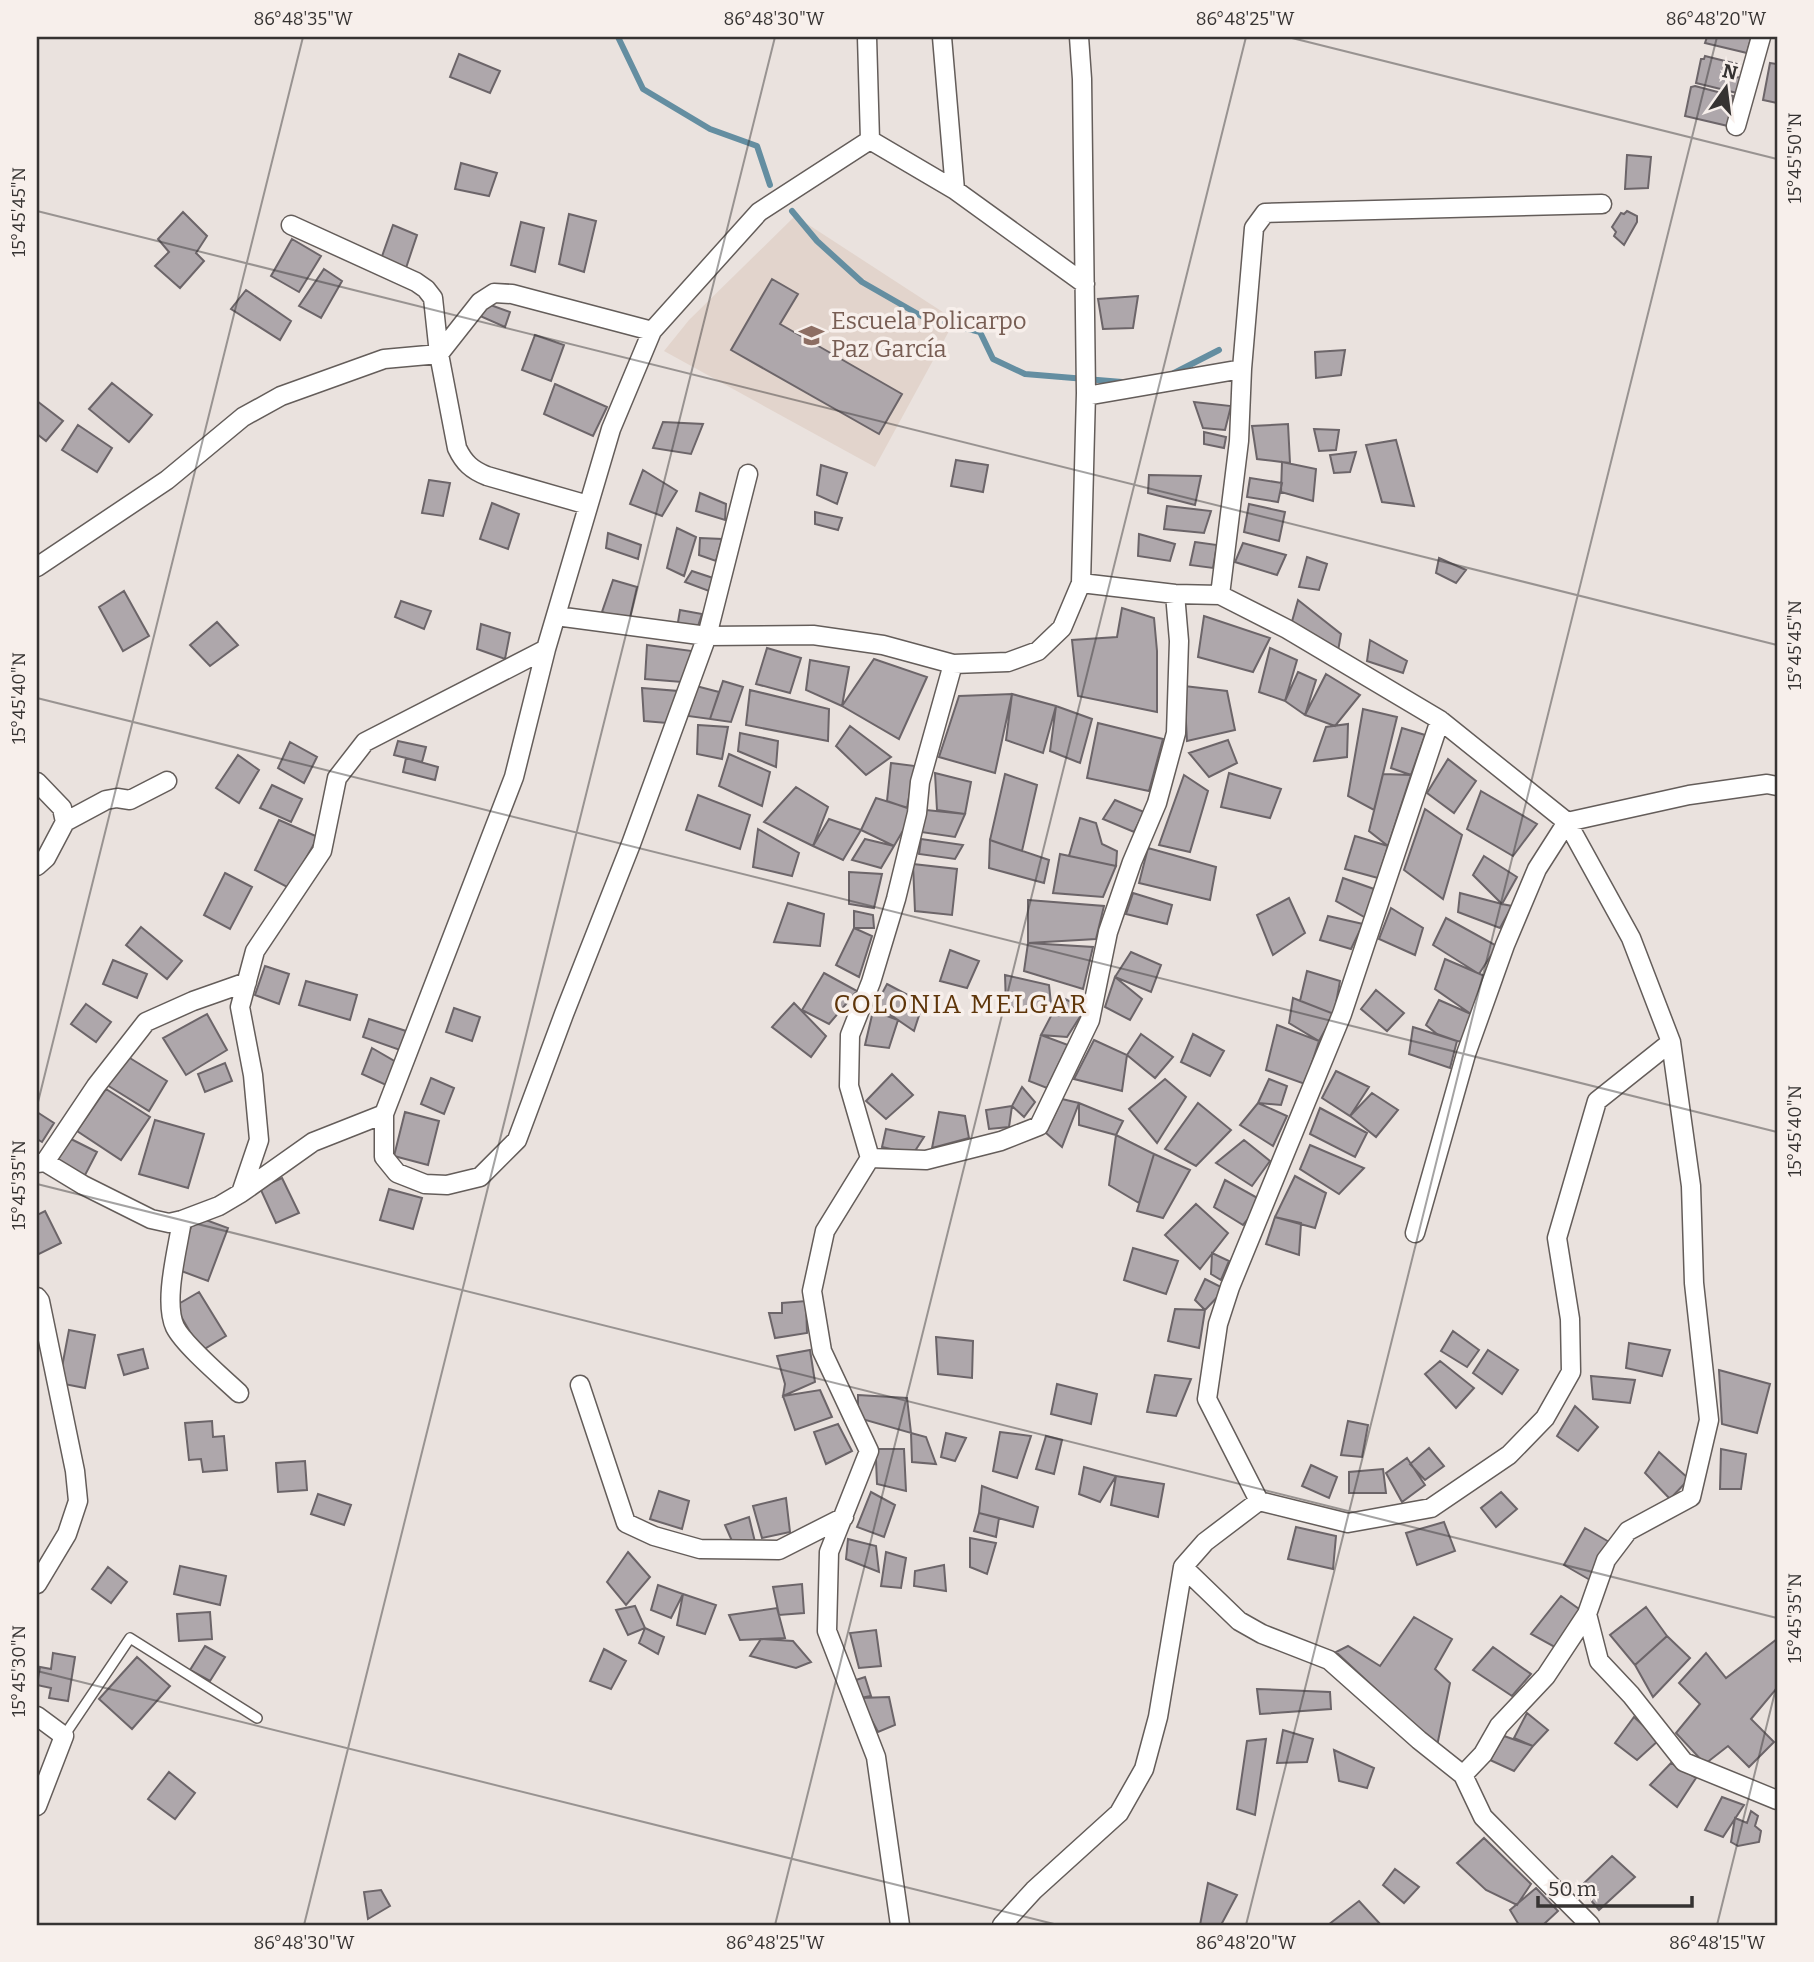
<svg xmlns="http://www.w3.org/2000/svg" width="1814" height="1962" viewBox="0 0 1814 1962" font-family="Bitter,serif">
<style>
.built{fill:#e2d4cc}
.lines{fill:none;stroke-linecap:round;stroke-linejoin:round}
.stream{stroke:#648ea1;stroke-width:6}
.building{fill:#aea7ab;stroke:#6c6569;stroke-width:2}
.lane-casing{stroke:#645d5a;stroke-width:12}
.street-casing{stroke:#645d5a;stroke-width:21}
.lane{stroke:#fff;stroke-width:9}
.street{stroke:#fff;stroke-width:18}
.ticks{fill:none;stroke:#363332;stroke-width:2;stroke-opacity:0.45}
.labels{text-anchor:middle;stroke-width:7;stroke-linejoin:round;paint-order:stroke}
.education-label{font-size:24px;fill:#785e54;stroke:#f7efeb;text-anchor:start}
.neighbourhood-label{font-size:26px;letter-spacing:2px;fill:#5e3509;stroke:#f7efeb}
.neatline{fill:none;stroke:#363332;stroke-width:2.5}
.ticks-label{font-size:18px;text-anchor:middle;fill:#363332}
</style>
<rect width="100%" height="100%" fill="#eae2de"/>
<path class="built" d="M795,216L955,320L875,467L664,351L689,320Z"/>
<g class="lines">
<path class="stream" d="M618,37L643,89L710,129L757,146L770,185
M792,211L817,241L862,282L923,317L980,332L993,359L1025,374L1122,382
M1174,373L1219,350"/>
</g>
<path class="building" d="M1707,37H1748L1751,38L1747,53L1705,43Z
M459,54L500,71L490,93L450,77Z
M1705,56L1737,64L1733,78L1740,77L1741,81L1737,93L1696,83L1701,59H1704Z
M1770,63L1777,64V103L1763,100Z
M1695,86L1733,96V101L1737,103L1728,126L1685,116L1691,87Z
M1627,155L1651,157L1648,188L1625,189Z
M461,163L497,173L489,196L455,189Z
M1627,211L1637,216V222L1624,245L1614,236L1616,232L1612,227L1621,213L1624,214Z
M183,212L207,236L196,253L204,261L180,288L155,266L169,252L158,239Z
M569,214L596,221L584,272L559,264Z
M521,222L544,228L535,272L511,265Z
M393,225L417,235L405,271L380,262Z
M292,239L321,256L299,292L271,276Z
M324,269L342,281L321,318L299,306Z
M772,279L798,294L780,324L902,394L879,434L731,350Z
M246,290L291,321L280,340L231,309Z
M1138,296L1133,328L1103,329L1098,299Z
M485,303L510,312L505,327L480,316Z
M535,335L564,345L551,381L522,370Z
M1345,350L1341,375L1316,378L1315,352Z
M112,383L152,415L129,442L89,409Z
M555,384L607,407L593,436L544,414Z
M37,401L63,421L46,441L37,434Z
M1194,402L1231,406L1225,430L1203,428Z
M663,422L703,424L691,454L653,448Z
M1288,424L1290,463L1257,459L1252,426Z
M78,425L112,448L97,472L62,450Z
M1314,429L1339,430L1336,450L1319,451Z
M1204,432L1226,437L1224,448L1204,444Z
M1396,440L1414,506L1382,502L1366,445Z
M1356,452L1350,472L1334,473L1330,455Z
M956,460L988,465L983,492L951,486Z
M1282,462L1316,469L1313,501L1281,492Z
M821,465L847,473L837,504L817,495Z
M643,470L677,491L662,516L630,504Z
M1149,475L1201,476L1195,505L1148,493Z
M1250,478L1282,483L1278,502L1247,497Z
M429,480L450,483L443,516L422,513Z
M700,493L726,504L725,520L696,511Z
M492,503L519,514L508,549L480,539Z
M1249,504L1285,512L1279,541L1244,532Z
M1167,506L1211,511L1204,533L1164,529Z
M815,512L842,518L838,530L815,524Z
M677,528L696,537L684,576L667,568Z
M608,533L641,545L638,559L606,548Z
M1139,534L1175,544L1170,561L1138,556Z
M700,538L722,539L716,561L699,555Z
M1195,542L1217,545L1213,568L1190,565Z
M1243,543L1286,555L1277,575L1235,562Z
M1307,557L1327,564L1319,590L1299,587Z
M1439,558L1466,570L1456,583L1436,573Z
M692,571L713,578L709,591L685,582Z
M613,580L637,587L629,622L602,612Z
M124,591L149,636L123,651L99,607Z
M1298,600L1341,634L1338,651L1291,625Z
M401,601L431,611L424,629L395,617Z
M1122,608L1154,618L1157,651V712L1078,696L1072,640L1117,637Z
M680,610L702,614L697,629L677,628Z
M1204,616L1270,638L1253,672L1198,657Z
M217,622L238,645L210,666L190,645Z
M481,624L510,633L505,659L477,649Z
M1370,640L1407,661L1403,673L1367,661Z
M647,645L692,651L682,682L645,679Z
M767,648L801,658L790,693L756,684Z
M1270,648L1297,660L1285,701L1259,692Z
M874,659L927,677L899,739L842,706Z
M810,660L849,667L842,706L806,690Z
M1298,672L1316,680L1305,715L1285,701Z
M1326,674L1360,695L1335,726L1305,715Z
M723,681L743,687L731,722L710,719Z
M696,686L719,692L710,719L688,716Z
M1184,686L1227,691L1235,730L1187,741Z
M642,688L678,691L667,723L644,721Z
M750,690L829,709L828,741L746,725Z
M1012,694L1056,706L1043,753L1006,740Z
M1012,694L995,773L939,757L959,696Z
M1056,706L1092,719L1080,763L1050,751Z
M1363,709L1397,717L1374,810L1348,796Z
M1098,723L1163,739L1149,791L1087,778Z
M1348,724L1347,757L1314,761L1326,727Z
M698,725L728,727L722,759L697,754Z
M850,726L891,757L866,775L836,746Z
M1402,728L1425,735L1411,775L1391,768Z
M740,733L778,741L776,767L738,751Z
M1228,740L1237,763L1209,777L1189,753Z
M398,741L426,747L422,762L394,755Z
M290,742L317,757L304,783L278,768Z
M729,754L770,772L762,806L719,786Z
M238,755L259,770L239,803L216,788Z
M406,758L438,767L435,780L403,772Z
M1448,759L1476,781L1454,813L1427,793Z
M891,763L915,766L907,808L887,801Z
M935,773L971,782L965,814L937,810Z
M1229,773L1281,789L1270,818L1221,807Z
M1005,774L1037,785L1022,851L990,840Z
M1383,774L1411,775L1388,846L1369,831Z
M1184,775L1208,791L1190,852L1159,845Z
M272,785L302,799L291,822L260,808Z
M796,787L828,807L813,846L764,822Z
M1481,791L1537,824L1513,856L1467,829Z
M698,795L750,815L740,849L686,830Z
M876,798L915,810L894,846L861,830Z
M1115,800L1144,812L1134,832L1103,819Z
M1425,809L1462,835L1443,899L1404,870Z
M926,810L965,814L955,837L921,832Z
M1080,818L1096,823L1102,844L1117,851L1116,866L1069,856Z
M829,819L861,830L843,860L813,846Z
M279,820L318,837L289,888L255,870Z
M758,829L799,853L792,876L753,867Z
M1355,836L1388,846L1378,878L1345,869Z
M865,839L894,846L881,868L852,860Z
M921,839L963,845L955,859L919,854Z
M990,840L1049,860L1044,883L989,868Z
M1148,848L1216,867L1210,900L1139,883Z
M1060,854L1116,866L1103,897L1053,893Z
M1484,856L1517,877L1502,904L1473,875Z
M913,864L957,869L952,915L915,911Z
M849,872L882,874L874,908L849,904Z
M225,873L252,887L230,929L204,915Z
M1343,878L1374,889L1366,918L1336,901Z
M1133,893L1172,905L1167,924L1126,914Z
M1460,893L1502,904L1512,906L1500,928L1458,912Z
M1289,898L1305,933L1273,955L1257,915Z
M1028,900L1104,906L1096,939L1028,943Z
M788,903L824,914L820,946L774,942Z
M1391,908L1423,928L1415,955L1379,939Z
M854,911L873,915L874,928H854Z
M1328,916L1363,924L1351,949L1320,940Z
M1446,918L1497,946L1479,974L1433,945Z
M141,927L182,961L167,979L126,945Z
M854,928L872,936L859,977L836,965Z
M1028,943L1093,947L1083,989L1024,971Z
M950,950L979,961L967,988L940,981Z
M1131,952L1161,965L1151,992L1115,977Z
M1445,959L1487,977L1471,1014L1435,989Z
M113,960L147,974L137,998L103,984Z
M265,966L289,974L279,1004L255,995Z
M1307,971L1340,981L1334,1014L1300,1001Z
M824,973L857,991L829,1024L802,1010Z
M1005,975L1049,985L1052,1013L1006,1006Z
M1115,977L1142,999L1130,1020L1105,1007Z
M306,981L357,995L350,1020L299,1005Z
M887,984L923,1003L914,1031L876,1005Z
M1376,990L1404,1013L1387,1031L1361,1009Z
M1061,997L1085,1009L1067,1037L1041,1035Z
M1293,998L1334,1014L1319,1041L1289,1023Z
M1439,1000L1471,1014V1042L1457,1041L1437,1034L1426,1025Z
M794,1003L826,1036L811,1057L772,1027Z
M86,1004L111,1022L96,1042L71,1024Z
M454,1008L480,1017L472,1041L446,1032Z
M873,1011L898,1020L889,1048L865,1045Z
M207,1014L227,1050L186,1075L163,1038Z
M369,1019L406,1031L400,1050L363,1037Z
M1277,1025L1319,1041L1305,1084L1266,1070Z
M1413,1027L1457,1041L1450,1068L1409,1054Z
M1141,1034L1173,1057L1155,1078L1127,1055Z
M1193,1034L1224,1051L1210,1076L1181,1062Z
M1041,1035L1068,1045L1047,1088L1029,1081Z
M1094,1040L1127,1055L1122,1091L1074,1079Z
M372,1048L396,1062L386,1085L362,1074Z
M125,1055L167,1081L149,1111L107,1085Z
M225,1063L232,1081L205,1092L198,1074Z
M1336,1071L1369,1087L1350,1116L1322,1098Z
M892,1074L913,1095L886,1119L866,1101Z
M431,1078L454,1088L444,1114L421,1104Z
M1165,1079L1186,1097L1157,1143L1129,1109Z
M1269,1079L1287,1086L1281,1105L1258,1103Z
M1022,1087L1035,1102L1024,1117L1012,1106Z
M106,1089L150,1117L121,1160L77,1131Z
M1372,1093L1398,1110L1376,1137L1350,1116Z
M1062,1099L1079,1103L1062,1147L1046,1133Z
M1079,1103L1123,1121L1116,1135L1079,1125Z
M1198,1103L1231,1130L1196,1166L1165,1149Z
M1258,1103L1287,1116L1273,1146L1240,1125Z
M1012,1106L1009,1127L989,1129L986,1110Z
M1320,1108L1367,1133L1355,1157L1310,1134Z
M37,1112L54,1123L42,1142L37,1139Z
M405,1112L439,1121L428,1165L394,1156Z
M939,1112L965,1116L969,1138L932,1148Z
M155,1120L204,1134L188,1188L139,1174Z
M886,1129L924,1137L913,1154L882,1147Z
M1116,1135L1154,1154L1139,1203L1109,1185Z
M65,1136L97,1152L83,1179L51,1162Z
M1244,1140L1270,1161L1252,1186L1216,1163Z
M1310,1145L1364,1168L1339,1194L1300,1169Z
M1154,1154L1190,1170L1163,1218L1137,1211Z
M1295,1176L1326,1193L1315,1228L1275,1217Z
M282,1178L299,1213L276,1223L260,1188Z
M1225,1180L1263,1201L1243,1225L1214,1207Z
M389,1189L422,1198L413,1229L380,1220Z
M1196,1204L1228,1233L1200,1269L1165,1235Z
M45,1211L61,1243L37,1255V1215Z
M195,1216L228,1228L208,1281L176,1269Z
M1275,1217L1301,1223L1299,1255L1266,1244Z
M1133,1248L1178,1261L1166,1294L1124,1280Z
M1212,1253L1229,1261L1221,1280L1211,1274Z
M1205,1279L1225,1289L1205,1310L1195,1300Z
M199,1292L226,1336L201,1351L175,1306Z
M806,1301L807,1333L775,1338L769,1313H782V1303Z
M1175,1309L1205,1310L1199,1348L1168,1341Z
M69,1330L95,1335L85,1388L59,1383Z
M1453,1331L1479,1350L1467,1367L1441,1351Z
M936,1337L973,1341L972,1378L938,1374Z
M1629,1343L1670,1350L1662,1376L1626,1368Z
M143,1349L148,1368L124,1375L118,1355Z
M810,1350L815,1382L783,1396L785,1384L777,1356Z
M1488,1350L1518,1370L1502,1394L1473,1373Z
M1440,1361L1474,1388L1456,1408L1425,1374Z
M1719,1370L1770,1384L1757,1433L1722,1424Z
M1155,1375L1191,1379L1176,1416L1147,1412Z
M1591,1376L1635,1380L1630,1403L1593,1399Z
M1057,1384L1097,1394L1091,1424L1051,1414Z
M820,1390L832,1417L795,1430L783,1396Z
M858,1395L907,1398L911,1433L862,1419L858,1406Z
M1575,1406L1598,1427L1578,1451L1557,1436Z
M212,1421L213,1437L224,1436L227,1470L203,1472L201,1459L189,1460L185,1423Z
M1348,1421L1368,1425L1362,1457L1341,1455Z
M838,1424L852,1451L826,1464L814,1432Z
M1000,1432L1031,1436L1017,1478L993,1471Z
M911,1433L926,1437L936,1464L912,1462Z
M946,1433L966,1438L955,1461L941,1457Z
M1046,1436L1062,1440L1054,1474L1036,1469Z
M1429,1448L1444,1466L1425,1480L1410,1464Z
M872,1449H904L906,1491L877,1484L876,1460Z
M1721,1449L1746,1454L1741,1489H1720Z
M1659,1452L1689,1479L1670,1499L1645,1473Z
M1407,1458L1425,1485L1402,1502L1386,1473Z
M305,1461L307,1490L278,1492L276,1463Z
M1311,1465L1337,1477L1329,1498L1302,1486Z
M1084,1467L1116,1476L1100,1502L1079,1494Z
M1383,1469L1386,1493H1349V1472Z
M1116,1476L1164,1484L1158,1517L1111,1505Z
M982,1486L1038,1507L1033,1527L979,1513Z
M659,1491L689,1501L682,1529L650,1519Z
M871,1492L895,1505L884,1537L857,1527Z
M1501,1492L1517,1509L1496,1527L1481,1508Z
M318,1494L351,1505L344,1525L311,1514Z
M786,1498L790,1532L762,1538L753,1506Z
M979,1513L999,1518L996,1537L974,1531Z
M749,1517L755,1542L732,1541L725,1525Z
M1444,1522L1455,1551L1417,1565L1406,1533Z
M1296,1527L1336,1536L1333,1569L1288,1559Z
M1585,1528L1611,1543L1590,1580L1564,1565Z
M970,1538L996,1543L987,1574L970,1567Z
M848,1539L876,1546L879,1572L846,1559Z
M628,1552L650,1577L626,1605L607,1582Z
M886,1552L906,1558L901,1588L881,1586Z
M944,1565L946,1591L914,1586L915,1571Z
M180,1566L226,1576L220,1605L174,1594Z
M108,1567L127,1582L111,1603L92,1589Z
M802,1584L804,1613L779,1615L773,1587Z
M658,1585L683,1594L671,1618L651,1610Z
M683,1594L716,1605L705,1634L677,1625Z
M1561,1596L1586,1614L1562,1651L1531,1634Z
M635,1606L645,1628L628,1635L616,1610Z
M1646,1607L1667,1636L1635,1665L1610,1635Z
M777,1608L785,1638L740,1640L729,1615Z
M210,1612L212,1639L179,1641L177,1614Z
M1414,1617L1452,1639L1435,1669L1450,1683L1437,1746L1336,1652L1348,1646L1380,1666Z
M645,1628L664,1637L658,1654L639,1643Z
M876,1630L881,1666L859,1668L850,1633Z
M1667,1636L1690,1658L1653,1697L1635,1665Z
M761,1639L793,1641L811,1662L796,1668L750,1656Z
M1777,1639V1688L1751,1719L1774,1742L1749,1767L1728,1746L1705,1764L1676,1733L1700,1704L1679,1683L1706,1653L1726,1678Z
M205,1646L225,1657L210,1681L190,1670Z
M1493,1647L1531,1674L1512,1696L1473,1670Z
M604,1649L626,1661L611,1689L590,1681Z
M53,1653L75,1657L68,1701L49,1698L51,1688L37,1685L40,1667L51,1669Z
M137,1657L170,1686L132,1729L99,1699Z
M865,1677L871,1696L860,1698L856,1680Z
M1257,1689L1330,1692L1331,1709L1260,1714Z
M889,1697L895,1725L878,1732L860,1698Z
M1527,1713L1548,1730L1533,1746L1514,1738Z
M1634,1717L1659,1740L1637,1760L1615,1743Z
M1283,1730L1313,1739L1307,1762L1277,1763Z
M1504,1736L1533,1746L1514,1771L1490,1760Z
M1266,1739L1255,1815L1237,1809L1247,1741Z
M1334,1750L1374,1768L1367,1788L1339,1781Z
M1671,1763L1696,1778L1677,1807L1650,1785Z
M169,1772L195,1793L175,1819L148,1799Z
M1722,1797L1744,1805L1723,1837L1705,1830Z
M1751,1811L1758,1816L1755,1826L1761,1831L1759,1842L1738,1846L1731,1842L1735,1818L1747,1823Z
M1484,1838L1531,1884L1517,1905L1486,1890L1457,1863Z
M1612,1856L1635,1877L1599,1910L1580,1887Z
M1395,1869L1419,1887L1404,1903L1383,1885Z
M1208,1883L1237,1895L1221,1925H1200Z
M1536,1888L1558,1911L1543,1925H1519L1510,1910Z
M381,1890L390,1906L368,1919L364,1892Z
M1359,1901L1381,1925H1328Z"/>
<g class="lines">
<defs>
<path id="lane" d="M64,1736L130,1638L257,1718"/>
<path id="street" d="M867,37L870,140
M942,37L955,190
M1736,126L1761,37
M870,140L955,190L1085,284
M291,225L416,282L426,289L433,298L439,354L457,448C464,463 472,470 487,476L588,505
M1086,396L1242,369
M37,567L167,480L243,417L281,396L384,359L439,354L480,302L494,293L512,294L652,331
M1081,583L1175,594L1220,595L1287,629L1440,720L1567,822L1631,938L1671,1042L1691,1186L1694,1283L1709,1420L1691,1497L1628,1531L1606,1560L1587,1614L1546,1676L1499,1726L1483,1754L1463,1775
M1220,595L1239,441L1242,369L1254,228L1265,213L1602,204
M556,616L707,636L813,635L883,645L953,664L1008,662L1038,651L1062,628L1081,583L1086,393L1082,79L1079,37
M1440,720L1342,1014L1230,1287L1218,1324L1207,1399L1259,1501L1348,1523L1431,1508L1509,1455L1545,1418L1571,1372L1570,1319L1557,1238L1597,1101L1671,1042
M37,782L62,808L65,822
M37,866L46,858L65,822L106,800L117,798L130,800L167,781
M384,1114V1157L397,1173L425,1184L447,1185L480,1177L517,1140L564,1014L631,844L707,636L748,474
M870,1158L926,1160L1001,1141L1039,1126L1090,1020L1108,932L1132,862L1157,803L1176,733L1179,641L1175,594
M45,1162L96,1086L146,1022L193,1001L247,982
M37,1163L45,1162L83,1185L151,1219L169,1223L182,1220L219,1206L241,1193L313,1142L384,1114L514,777L546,649L611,429L652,331L759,212L870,140
M241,1193L259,1140L253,1075L240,1007L255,951L322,851L337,778L365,742L546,649
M182,1220C178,1248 163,1301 175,1327C184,1345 223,1378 239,1393
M1415,1233L1466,1054L1505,945L1537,869L1567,822L1689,795L1767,784L1777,786
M37,1297L40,1301L75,1471L78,1501L67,1534L37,1584
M580,1385L626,1523L654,1536L700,1549L779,1550L844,1517
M1183,1567L1239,1621L1262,1634L1329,1660L1419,1740L1463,1775L1483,1817L1590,1925
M1587,1614L1599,1661L1631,1695L1684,1762L1777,1800
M37,1716L64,1736L37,1806
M900,1925L876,1757L827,1631L829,1552L869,1451L822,1351L812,1291L825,1231L870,1158L849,1086L850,1035L871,982L896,899L917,813L920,782L953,664
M1002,1925L1034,1890L1119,1813L1144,1769L1158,1717L1183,1567L1205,1542L1259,1501"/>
</defs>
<use href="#lane" class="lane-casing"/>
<use href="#street" class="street-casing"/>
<use href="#lane" class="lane"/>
<use href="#street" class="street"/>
</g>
<path class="ticks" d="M1288,37L1777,159M37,211L1777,645M37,698L1777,1132M37,1106L303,37M37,1184L1777,1618M37,1671L1058,1925M304,1925L775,37M775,1925L1246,37M1246,1925L1717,37M1717,1925L1777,1684"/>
<defs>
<symbol id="school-bare" viewBox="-9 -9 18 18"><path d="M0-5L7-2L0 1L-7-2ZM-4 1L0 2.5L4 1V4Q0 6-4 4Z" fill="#8d6e63" stroke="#f7efeb" stroke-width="2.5" paint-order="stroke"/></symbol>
</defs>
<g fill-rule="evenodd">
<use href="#school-bare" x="794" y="318" width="35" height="35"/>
</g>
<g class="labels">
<g class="education-label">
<text x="831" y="329">Escuela Policarpo<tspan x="831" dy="28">Paz García</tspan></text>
</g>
<g class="neighbourhood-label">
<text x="961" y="1013">COLONIA MELGAR</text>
</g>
</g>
<rect width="1814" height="1962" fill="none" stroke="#f7efeb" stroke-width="77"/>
<g transform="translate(1726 88) rotate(14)" stroke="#f7efeb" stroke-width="5" paint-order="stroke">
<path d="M0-5L12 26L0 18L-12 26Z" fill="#363332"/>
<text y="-10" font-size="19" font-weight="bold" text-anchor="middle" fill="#363332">N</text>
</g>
<path d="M1538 1896v10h154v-10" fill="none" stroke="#363332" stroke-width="3.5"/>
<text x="1548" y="1896" font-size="21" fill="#363332" stroke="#f7efeb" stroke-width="5" paint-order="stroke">50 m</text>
<rect x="38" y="38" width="1738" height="1886" class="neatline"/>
<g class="ticks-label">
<text x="303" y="25">86°48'35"W</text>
<text x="774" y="25">86°48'30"W</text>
<text x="1245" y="25">86°48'25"W</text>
<text x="1716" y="25">86°48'20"W</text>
<text transform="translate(1795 158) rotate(-90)" y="6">15°45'50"N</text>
<text transform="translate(19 212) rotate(-90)" y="6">15°45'45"N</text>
<text transform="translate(1795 645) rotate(-90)" y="6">15°45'45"N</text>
<text transform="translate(19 698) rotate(-90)" y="6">15°45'40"N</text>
<text transform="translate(1795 1131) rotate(-90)" y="6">15°45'40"N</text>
<text transform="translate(19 1185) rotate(-90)" y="6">15°45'35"N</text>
<text transform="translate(1795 1618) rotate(-90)" y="6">15°45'35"N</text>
<text transform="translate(19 1671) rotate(-90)" y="6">15°45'30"N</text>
<text x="304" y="1949">86°48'30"W</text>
<text x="775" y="1949">86°48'25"W</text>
<text x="1246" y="1949">86°48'20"W</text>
<text x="1717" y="1949">86°48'15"W</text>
</g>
</svg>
